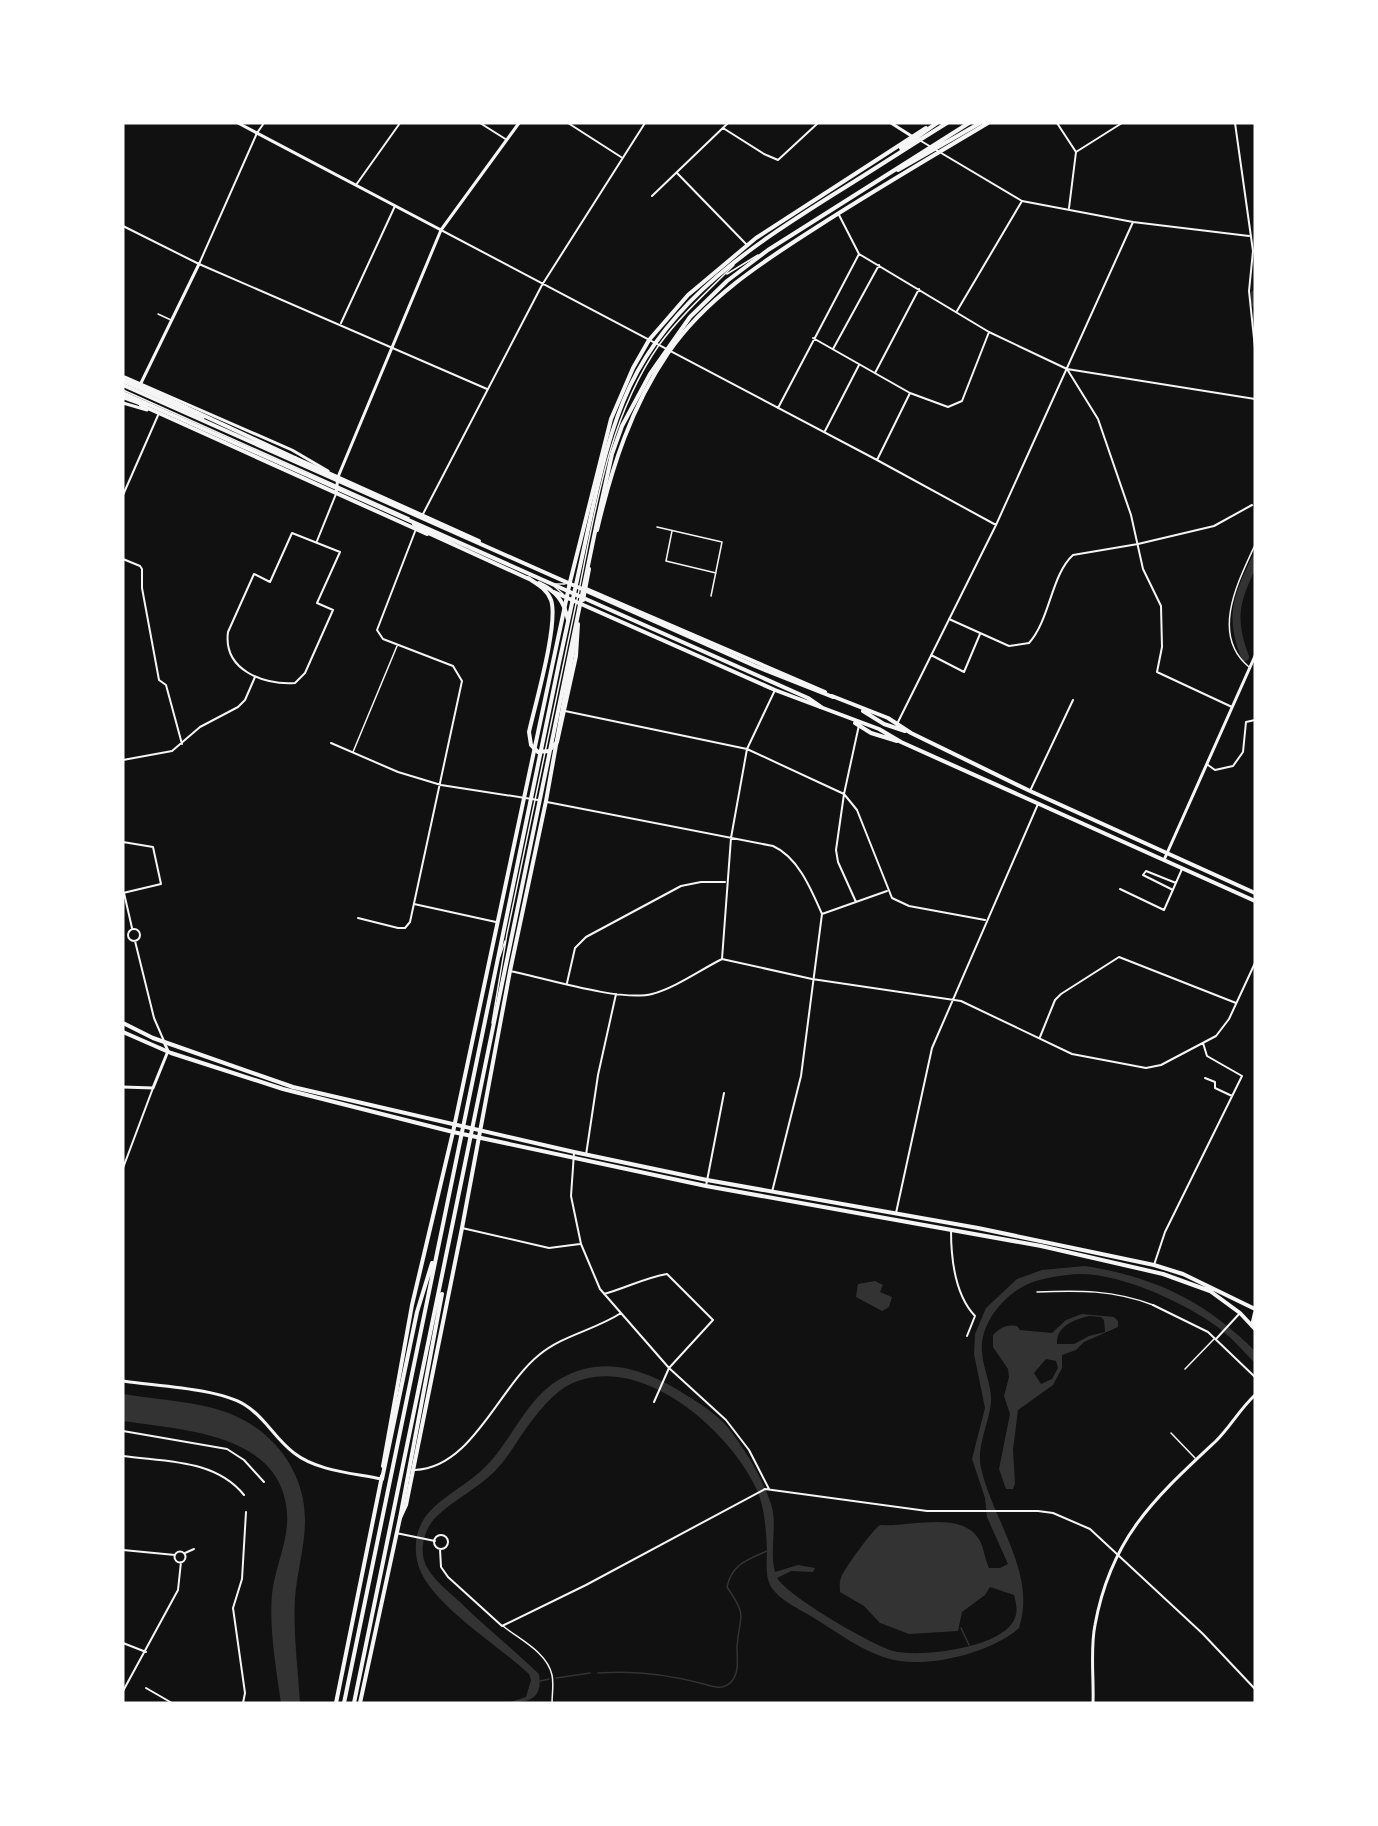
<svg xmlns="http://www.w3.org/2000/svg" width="1378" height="1826" viewBox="0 0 1378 1826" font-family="'Fira Sans Condensed',sans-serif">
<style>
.water{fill:#333;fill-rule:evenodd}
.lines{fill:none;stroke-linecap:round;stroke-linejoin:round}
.stream{stroke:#333;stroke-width:1.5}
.river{stroke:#333;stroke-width:8}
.service{stroke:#f5f5f5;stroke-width:1.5}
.pedestrian{stroke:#f5f5f5;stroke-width:1.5}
.minor{stroke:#f5f5f5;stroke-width:2}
.tertiary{stroke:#f5f5f5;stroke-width:3}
.secondary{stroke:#f5f5f5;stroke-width:4}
.primary{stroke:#f5f5f5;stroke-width:4}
.trunk{stroke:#f5f5f5;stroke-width:4}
</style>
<rect width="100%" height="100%" fill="#111"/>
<path class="water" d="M1085,1266C1155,1277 1205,1301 1255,1351V1363C1243,1351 1232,1338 1219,1328C1184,1302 1111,1268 1067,1275C1057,1276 1046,1278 1036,1281C1008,1289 979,1322 982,1352C983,1369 992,1385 991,1402C989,1424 976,1447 981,1468C993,1521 1037,1573 1019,1628C991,1653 926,1669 890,1659C863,1652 837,1632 814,1618C800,1609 778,1600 770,1585C765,1574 767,1561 767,1550C766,1530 765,1509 757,1490C730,1430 637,1348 567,1386C551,1395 535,1416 525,1430C515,1444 507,1459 495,1471C477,1489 453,1500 435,1518C423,1531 418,1554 428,1569C436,1582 449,1592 460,1602C485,1627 513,1649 539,1674C543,1699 529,1703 507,1703L526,1697L531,1680L529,1674C499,1645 424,1601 417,1560C408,1510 451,1498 481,1471C511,1444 525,1399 560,1379C606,1352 651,1372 691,1398C706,1408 722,1418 732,1433C748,1454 763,1480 771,1504C778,1525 769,1551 775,1572L798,1565L815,1568L813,1572L791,1571L777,1578C789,1597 870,1644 893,1651C920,1658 1004,1648 1015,1618C1018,1610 1016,1603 1014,1595L990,1587L985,1595L962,1612L958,1631L909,1634L880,1623L864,1606L840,1592C840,1588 839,1582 841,1578C843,1570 874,1528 880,1525C908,1528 963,1509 980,1541C984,1549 985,1559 989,1568H1000L1008,1564L987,1517L985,1498L972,1459L985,1408L974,1354L975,1334L986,1308L1017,1279L1042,1270Z
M875,1281L883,1285L880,1292L892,1297L889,1307L882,1311L856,1297L858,1284Z
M1082,1314L1114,1317L1118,1321V1327L1084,1342L1076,1350L1062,1355V1368L1053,1385L1018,1410L1013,1450L1015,1483L1013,1489H1006L999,1469L1010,1414L1004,1396L1009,1377L1008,1369L993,1347V1335C1000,1328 1006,1324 1017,1326L1020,1330L1052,1333L1066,1320ZM1090,1316L1101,1317L1104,1320L1105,1332L1089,1336L1074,1344H1057C1056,1326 1075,1319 1090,1316ZM1046,1359L1056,1361L1058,1368L1052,1379L1041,1384L1034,1373Z
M123,1394C158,1400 198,1401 231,1414C275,1432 305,1473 305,1520C305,1546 297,1572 295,1598C293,1633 298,1668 300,1703H281C276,1668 269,1628 272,1594C275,1566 289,1541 287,1513C282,1433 182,1430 123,1421Z"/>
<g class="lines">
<path class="stream" d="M961,1628L969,1645
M598,1673C636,1670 668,1674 704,1684C714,1687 722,1690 730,1683C740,1674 737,1659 737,1647C739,1614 749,1619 727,1587C732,1564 747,1560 767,1551
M556,1678L590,1673
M540,1681L549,1679"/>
<path class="river" d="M1255,294V303
M1245,657C1229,616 1237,598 1255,560"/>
<path class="service" d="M727,274L758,255
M158,314L171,320
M123,390L409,518
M555,584H565
M555,587L563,594
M577,600C595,513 607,420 659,345C680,316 708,291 734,265
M1249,667C1210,635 1238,582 1255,545
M500,956L505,941
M492,1023L507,934L576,604
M1037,1292C1078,1290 1114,1290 1153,1305
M1171,1433L1195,1458
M503,1626C520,1640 547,1652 552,1675C554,1684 552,1694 552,1703"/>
<path class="pedestrian" d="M657,527L722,542L711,596
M672,531L666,561L716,573
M353,752L397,646
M1185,1369L1214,1339"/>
<path class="minor" d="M480,123L507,140
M568,123L621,157
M1057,123L1076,152
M1235,123L1253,251L1249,291L1255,348
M723,128L764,154L778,160L818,123
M921,141L1022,201L1133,222L1249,236
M677,173L747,245
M356,185L400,123
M652,196L728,123
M1069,208L1076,152L1122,123
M838,213L859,254L989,332L1067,369L1255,399
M123,226L199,264L487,389
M441,230L877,460L996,525
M199,264L257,133L264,123
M957,311L1022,201
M341,323L395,206
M813,338L910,393L948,407L962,401L989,332
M833,349L879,265
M1067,369L1098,419L1131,515L1143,569L1161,606L1162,647L1157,672L1232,707
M875,373L919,289
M778,408L859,254
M825,431L859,365
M877,460L910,393
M123,495L159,413
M423,514L542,285L645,123
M292,533L340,552L317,603L333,610L305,673L295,683C263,685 223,670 228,632L254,574L270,582Z
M317,541L336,494
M123,559L140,566L142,569V588L159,680L166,685L182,744
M949,619L1009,646L1029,643C1050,620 1051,575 1073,555L1138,544L1214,526L1252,505
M931,655L964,672L980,634
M565,711L747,749L844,794L836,850L838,862L856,902
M897,724L996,525L1133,222
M859,725L844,794L857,810L892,898L909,906L985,920
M331,743L398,772L441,785L538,800
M123,760L172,751L200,727L238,707L245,700L255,677
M1208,765L1215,770L1233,766L1243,752L1246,722L1255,720
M1030,791L1073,700
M547,802L773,846C798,857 811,889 822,914L801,1076L772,1192
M123,842L153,847L161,884L123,893
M1120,889L1164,910L1182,869
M1173,890L1143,875L1146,871L1176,883
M124,893L132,928
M414,904L496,922
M822,914L887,891
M358,918L398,928H405L410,922L462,681L453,666L383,639L377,630L416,529
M128 935a6 6 0 1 1 12 0a6 6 0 1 1-12 0Z
M135,941L154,1018L164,1041
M722,959L731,838L747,749L775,690
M510,971C544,978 621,1002 652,994C675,988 700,970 722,959L812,979L961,1001L1072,1054L1146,1068L1161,1065L1216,1036L1229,1019L1255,963
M567,983L575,948L586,937L681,886L701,882H725
M1040,1037L1055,1000L1061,994L1119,957L1236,1003
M1205,1078L1215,1082V1088L1232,1096
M574,1153L571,1196L581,1244L600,1289L669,1368L726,1420L749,1450L769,1489
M586,1155L598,1075L616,994
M123,1168L153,1088
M706,1186L724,1093
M896,1213L932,1048L1038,804
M462,1228L549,1248L580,1244
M951,1230C951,1258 955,1295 975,1316L967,1336
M1154,1265L1165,1232L1242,1076L1207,1056L1203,1043
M604,1294C626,1288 644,1278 667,1274L713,1320L669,1368L654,1402
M1153,1305L1208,1332L1255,1377
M1216,1339L1240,1313
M123,1431L227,1449L244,1460L264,1482
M123,1456C165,1462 215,1459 244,1495
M415,1470C472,1468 499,1387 539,1355C563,1335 595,1330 621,1313
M396,1533L435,1541
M434 1542a7 7 0 1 1 14 0a7 7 0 1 1-14 0Z
M440,1549L441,1567L448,1577L502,1626L586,1585L765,1489L927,1511H1038L1053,1513L1090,1529L1203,1634L1255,1689
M123,1550L175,1555
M174.5 1557a5.5 5.5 0 1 1 11 0a5.5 5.5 0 1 1-11 0Z
M185,1553L194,1549
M123,1643L146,1652
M146,1688L172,1703
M123,1691L178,1590L181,1562
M243,1703L245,1693L233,1608L242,1579L246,1512"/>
<path class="tertiary" d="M238,123L441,230
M891,123L913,137
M125,377L292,450L328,471
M141,383L199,264
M123,403L147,410
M336,493L338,477L441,230L519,123
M1164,860L1255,656
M123,1087L153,1088L168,1051L164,1042
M123,1381C155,1386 218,1388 245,1405C265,1417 275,1439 294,1453C317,1471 353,1473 381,1479
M1093,1703C1094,1678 1090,1649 1095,1625C1111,1537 1155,1498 1216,1441C1230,1427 1240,1409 1255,1395"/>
<path class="secondary" d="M597,530C612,467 631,407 668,353C705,299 762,262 817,227C873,191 931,157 988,123
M583,600L589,569
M123,1023L153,1038L293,1087L574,1152L707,1180L978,1228L1154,1265L1183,1274L1255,1309
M123,1032L171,1053L283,1089L453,1132L706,1186L1041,1246L1163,1274L1210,1291L1240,1313L1255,1329
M1252,1326L1255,1313
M383,1466L412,1305L453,1132L570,582L611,419L633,368L649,340L688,295L756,238L926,128
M336,1703L382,1476
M360,1703L400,1518L406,1505L462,1228L510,971L546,801L576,634"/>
<path class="primary" d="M123,381L203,417
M141,405L427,534
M295,458L479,541
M584,588L825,692
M554,592L775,690L879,729L901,742L1255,901
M832,696L888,718L911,733L1030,791L1255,893
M863,711L884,724L905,731
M855,723L871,733L897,741"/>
<path class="trunk" d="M901,148L937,123
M898,170L980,123
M123,378L295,458
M123,385L755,666L833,697
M123,393L808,698L821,707
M123,397L145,405
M414,524L426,532L529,579
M528,578C537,584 547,589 551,600C559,623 535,705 529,732L531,745L538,752L549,751L557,742L576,656L578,624
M539,583C556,591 564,601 568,620
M382,1479L417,1312L432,1263
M400,1518L442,1294
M344,1703L559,663C568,620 578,577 587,534C598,484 608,433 630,386C672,298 752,246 831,196C870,172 908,147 947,123
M354,1703L597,522L612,454L622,426L650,374L690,317L727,281L768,250L969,123"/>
</g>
<rect width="1378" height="1826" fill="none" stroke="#ffffff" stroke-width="249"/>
</svg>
